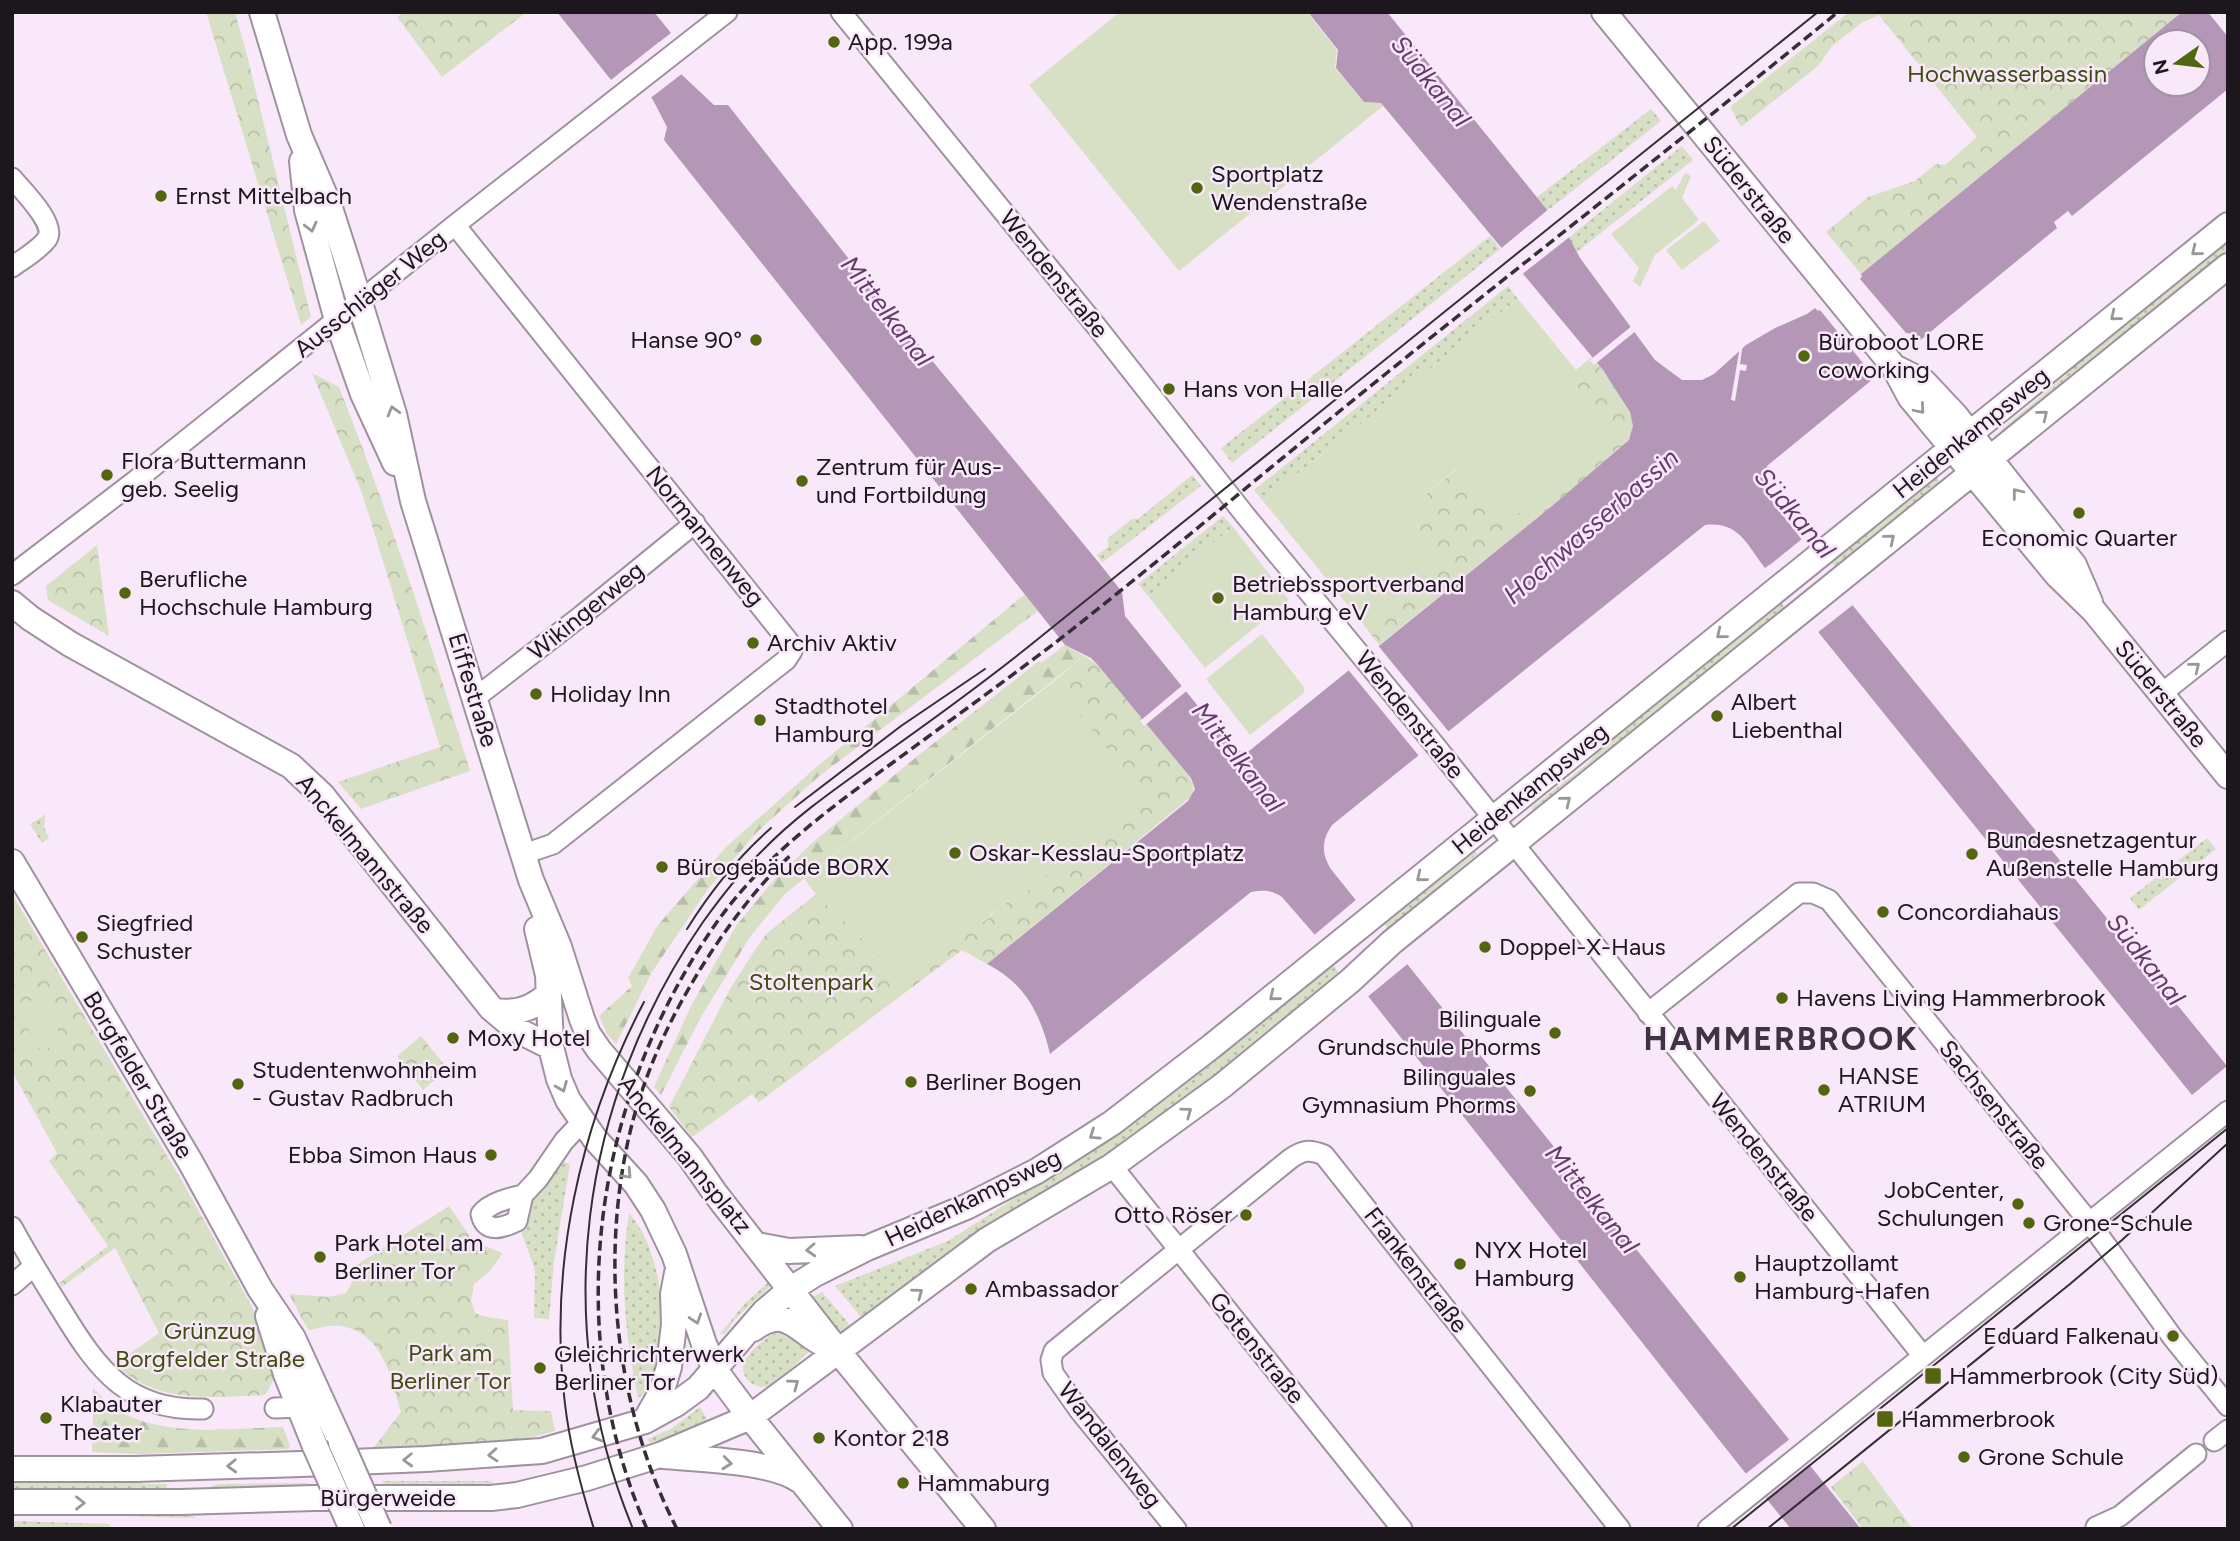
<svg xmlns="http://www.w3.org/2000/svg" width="2240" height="1541" viewBox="0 0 2240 1541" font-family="Figtree,sans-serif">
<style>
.grass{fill:url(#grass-dots)}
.forest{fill:url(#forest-firs)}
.park{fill:url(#park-crowns)}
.pitch{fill:#d7e0c5}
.water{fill:#b496b7;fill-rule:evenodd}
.pier{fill:#f9e8fa}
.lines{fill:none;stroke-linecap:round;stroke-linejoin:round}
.minor-casing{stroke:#a091a1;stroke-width:23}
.major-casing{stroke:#a091a1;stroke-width:28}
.minor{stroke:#fff;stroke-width:19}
.major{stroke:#fff;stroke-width:24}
.tram{stroke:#342e35;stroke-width:2}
.rail{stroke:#342e35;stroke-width:3.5;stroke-dasharray:10 5;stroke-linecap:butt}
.major-bridge-casing{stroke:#a091a1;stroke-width:28;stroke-linecap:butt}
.major-bridge{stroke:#fff;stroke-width:24}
.oneway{stroke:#999799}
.poi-dot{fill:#52650f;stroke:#f9e8fa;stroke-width:2.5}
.labels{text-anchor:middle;stroke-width:5;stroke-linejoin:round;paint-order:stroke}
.poi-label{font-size:24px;fill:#1c171d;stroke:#f9e8fa;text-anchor:start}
.park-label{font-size:24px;fill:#3f4d0c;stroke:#f9e8fa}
.street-label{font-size:24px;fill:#1c171d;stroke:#f9e8fa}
.water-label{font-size:26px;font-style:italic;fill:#653c69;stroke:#f9e8fa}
.district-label{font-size:32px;font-weight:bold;letter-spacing:2px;fill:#413442;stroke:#f9e8fa}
</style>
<defs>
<pattern id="grass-dots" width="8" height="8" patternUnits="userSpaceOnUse" patternTransform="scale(1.75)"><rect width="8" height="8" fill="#d7e0c5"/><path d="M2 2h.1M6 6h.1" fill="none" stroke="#b8bfa9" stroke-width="1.8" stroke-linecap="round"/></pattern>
<pattern id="forest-firs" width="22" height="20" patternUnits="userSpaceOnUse" patternTransform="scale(1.75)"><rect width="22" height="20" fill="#d7e0c5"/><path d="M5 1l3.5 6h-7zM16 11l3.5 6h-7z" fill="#b8bfa9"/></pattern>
<pattern id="park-crowns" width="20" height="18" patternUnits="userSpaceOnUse" patternTransform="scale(1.75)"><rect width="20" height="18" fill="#d7e0c5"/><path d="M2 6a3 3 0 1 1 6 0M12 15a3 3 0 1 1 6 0" fill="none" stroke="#b8bfa9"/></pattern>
</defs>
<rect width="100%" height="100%" fill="#f9e8fa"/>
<path class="grass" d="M1651,109L1661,121L1547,211L1537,197Z
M1682,146L1693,160L1577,252L1569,237Z
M1490,236L1500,249L1232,463L1221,448Z
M2228,238V259L2005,436L2001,430L2066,375L2081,357Z
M1508,286L1518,299L1263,501L1254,490Z
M1192,475L1201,486L1102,563L1097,555L1108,547V538L1132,519H1138Z
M1934,475L1940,482L1835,567L1830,560Z
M1223,516L1233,527L1148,596L1138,584Z
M1780,600L1788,613L1535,815L1531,808L1587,764L1609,738Z
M45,815L44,827L49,838L42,843L30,824Z
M2207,838L2216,849L2139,910L2130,898Z
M1474,848L1477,854L1388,929L1383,922Z
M1332,962L1341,976L1141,1135L1083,1171L1010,1211L958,1244L862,1318L835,1286L948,1241L1087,1152Z
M558,1160L570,1164L554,1262L549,1319L534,1318L535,1270L521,1231L534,1191Z
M629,1213C645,1231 653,1255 658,1278C663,1301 660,1372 646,1391C644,1394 641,1396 638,1398C625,1336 619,1276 629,1213Z
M771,1280L774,1283L736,1318L725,1334H720L745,1303Z
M822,1292L851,1326L841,1334L813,1297Z
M778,1332H785L810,1351C800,1360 779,1381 768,1386C758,1390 744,1381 743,1370C742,1356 766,1336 778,1332Z
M93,1388L112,1407L93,1422Z
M700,1407L711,1426L650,1443L647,1439L671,1429Z
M116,1478L146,1484H167V1490L12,1492V1481Z
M382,1481H491L493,1484L457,1487L385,1486Z
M308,1483L309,1486L209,1488L218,1484Z
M179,1510L196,1518L52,1514Z
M12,1521L109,1524L111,1529H12Z"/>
<path class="forest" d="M1025,594L1038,611L818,777L757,832L708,889L652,972L616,1044L607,1034L599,1016L632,986L628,978L658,925L726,847L813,770Z
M1065,645L1084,656L786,893L750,937L701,1017L661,1095L654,1087L690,1008L736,926L772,882L812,843L920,754L1039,661L1041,663Z
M112,1407C120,1411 128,1416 136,1419C183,1436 235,1428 283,1427L290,1446L288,1449L140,1454L92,1452L93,1422Z"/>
<path class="park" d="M206,12H235L248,59L311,317L301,325Z
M404,12H527L442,77L397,17Z
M1849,12H2182L1861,274L1826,232L1868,197L1915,181L1936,164L1945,165L1977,137L1879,15L1863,22L1832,46L1818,66L1741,127L1730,107Z
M1592,357C1604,372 1631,404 1633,424C1633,429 1631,435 1629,440L1552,506L1379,645L1363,624L1434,573L1435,562L1426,549L1412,506L1458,468L1504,525L1612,430L1568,376Z
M312,373L339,387C389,513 430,641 470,771L361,809L338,782L440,747L362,493Z
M97,545L109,636L48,600L46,586Z
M1084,656L1097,664L1182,766C1189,775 1196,784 1192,796L987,964L962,950L759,1102L752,1094L692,1137L669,1107L730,989L751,956L766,934L816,894L902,977L978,917L983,922L1021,891L1024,893L1106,827L1104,824L1142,793L1053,682Z
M12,894L182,1181L251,1305L269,1345L276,1376L265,1395C211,1397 157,1405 115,1364L159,1333L115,1248L62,1287L59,1283L108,1246L49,1161L57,1153L12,1071Z
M421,1036L448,1069L423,1090L397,1056Z
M449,1206L474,1242L503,1253L489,1272L474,1284L471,1301L475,1313L486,1317L508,1320L513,1410L551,1411L555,1431L526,1439L368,1455L401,1412C390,1377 384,1334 342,1326C332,1324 319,1328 309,1330L303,1321L289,1294L329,1297L346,1293L354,1279L352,1268Z
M1863,1461L1913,1529H1863L1831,1487Z"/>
<path class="pitch" d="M1120,12H1307L1337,50L1335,68L1364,102L1381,103L1383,106L1179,271L1029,85Z
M1685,173L1691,176L1682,198L1699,220L1655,255L1640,287L1633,281L1639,268L1611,234L1672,186L1676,190Z
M1704,221L1720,241L1682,270L1666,250Z
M1518,299L1576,370L1569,377L1612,430L1611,439L1504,525L1457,468L1412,506L1426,549L1436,562L1434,573L1363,624L1263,501Z
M1233,527L1289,600L1205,668L1148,596Z
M1262,634L1304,687V693L1250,735L1206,679Z
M1053,682L1143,793L1104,824L1106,827L1024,894L1021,891L982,922L978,918L902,977L816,894L804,879Z
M40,996L63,1040L41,1052L17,1008Z"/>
<path class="water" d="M557,12H654L671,33L658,43L682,75L714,105H728L863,277L1100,564L1122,592L1125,616L1232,748L1242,752L1249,751L1552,506L1629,440L1633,426L1630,412L1603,370L1381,103L1364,102L1336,68L1338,50L1308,12H1387L1569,237L1580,258L1655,360L1682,380H1702L1714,374L1746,345L1775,328L1807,314L1861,274L2182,12H2228V89L2072,216L2068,211L2054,222L2057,228L1767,466L1764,486L1771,500L1854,607L2227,1066L2192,1095L1819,633L1769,565L1765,568C1747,545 1739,521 1705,525L1332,825C1322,840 1321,852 1330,868L1861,1529H1791L1743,1470L1368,996L1282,897C1271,890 1264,890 1251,892L1050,1054C1041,1015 1025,983 987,964L1188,801L1195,789L1191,778L1097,664L1091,658L1065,645L664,140L667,127L653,100L627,67L611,80ZM2156,42H2198V84H2156Z"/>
<path class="pier" d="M2208,12H2228V37Z
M659,42L683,73L648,100L625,69Z
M1550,208L1572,235L1520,276L1499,250Z
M1858,272L1862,276L1860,279L1906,333L1912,334L1920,344L1873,383L1864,372L1867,368L1820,310L1818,311L1813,306Z
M1633,325L1637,330L1594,365L1590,360Z
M1743,343L1740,364L1747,365L1746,371L1740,370L1735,401L1731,400L1740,346Z
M1802,539L1854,604L1817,633L1766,568Z
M1376,643L1449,732L1419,756L1346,667Z
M1184,684L1189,689L1144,726L1140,721Z
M1357,899L1410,962L1365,999L1313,936Z
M1791,1438L1811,1463L1764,1500L1744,1475Z"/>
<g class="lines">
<defs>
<path id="minor" d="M841,12L1097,327L1245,515L1434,744L1923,1356
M12,178C22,190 57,224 47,239C39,250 23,259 12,267
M455,225L789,642L792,651L786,660L553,844L524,854
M12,575L135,481L455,225L727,12
M2161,694L2228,641
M475,698L581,616L695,523
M1648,1013L1799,893H1813L1829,900L2090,1223L2173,1338L2228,1406
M1112,1166L1402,1529
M523,1195C509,1198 489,1203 481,1214C485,1234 503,1228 517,1221L523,1195L538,1179L564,1141L582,1122
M12,1227C28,1256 45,1284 62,1311C98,1370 128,1411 203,1409
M12,1285L34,1266
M275,1408L300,1407
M2214,1441L2228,1430
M2096,1527L2120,1516L2196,1454
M1176,1529L1079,1410L1053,1373L1051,1360L1054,1351L1290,1159C1303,1150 1309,1149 1324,1155L1620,1529
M1708,1529L2228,1111"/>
<path id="major" d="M262,12L299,135L329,205L347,261L394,414L413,501L531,880L559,947L582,1019L588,1034L599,1050L690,1157L715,1193L838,1351L983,1529
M1604,12L1894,367L1910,397L2058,576L2094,611L2228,776
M302,161L307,210L337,320L363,394L395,463
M1894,367L1924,382L1955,415L2074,565L2090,602
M12,603L30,618L70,644L291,766L322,795L491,1008L517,1030L551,1047
M12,862L191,1163L260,1289L293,1338L341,1443
M537,929L548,975L551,1047L559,1079L568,1100L595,1139L636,1184L653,1210L674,1254L704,1344L715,1370L750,1417L840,1529
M495,1011C516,1014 534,1009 549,993
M757,1245L789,1251L860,1248
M268,1316L286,1374L315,1446
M753,1329C787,1304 796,1331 825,1345
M645,1421L661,1393L669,1367L674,1324L673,1294L677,1273
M664,1456C698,1459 772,1461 799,1480
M12,1469H135L301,1464L426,1459L542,1451L645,1421L676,1404L698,1388L764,1312L791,1289L815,1274L867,1248L966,1207L1037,1171L1112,1123L1212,1046L2228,225
M12,1502H180L315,1498H491L517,1495L587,1478L660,1455L750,1417L987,1240L1112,1166L1222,1086L1350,981L1392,942L2228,266"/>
</defs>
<use href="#minor" class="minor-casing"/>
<use href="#major" class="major-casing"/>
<use href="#minor" class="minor"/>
<use href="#major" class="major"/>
<path class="tram" d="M795,807L901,726L985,669
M687,929C710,892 738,857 771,828
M594,1529C581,1488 570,1447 565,1404C548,1267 580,1124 644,1002
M633,1529C549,1326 579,1101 703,922C721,897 741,871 763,850C797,815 838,787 877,759C928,723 979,686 1028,647C1290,434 1555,224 1818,12
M1731,1529L2228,1128
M1767,1529L2070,1284L2122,1240L2228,1143"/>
<path class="rail" d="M647,1529C560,1330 593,1098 717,922C764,856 830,808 895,761C948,722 1002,683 1055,643C1167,555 1276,462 1388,372C1537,252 1689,134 1838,12
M677,1529C617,1412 600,1269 628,1141C644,1068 678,1000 720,939C741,909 765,878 792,854"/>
<defs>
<path id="major-bridge" d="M341,1443L379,1529
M315,1446L352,1529"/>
</defs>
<use href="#major-bridge" class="major-bridge-casing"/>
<use href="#major-bridge" class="major-bridge"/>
</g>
<defs><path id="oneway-chevron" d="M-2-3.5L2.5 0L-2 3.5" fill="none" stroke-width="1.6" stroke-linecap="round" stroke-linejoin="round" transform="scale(1.75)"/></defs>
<g class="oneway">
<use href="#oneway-chevron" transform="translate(311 227) rotate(76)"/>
<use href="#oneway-chevron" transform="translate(2196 251) rotate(141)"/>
<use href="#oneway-chevron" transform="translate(2115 316) rotate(141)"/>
<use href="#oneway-chevron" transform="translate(1920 409) rotate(50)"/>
<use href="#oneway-chevron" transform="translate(393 411) rotate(-106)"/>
<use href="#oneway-chevron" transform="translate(2043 415) rotate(-39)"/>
<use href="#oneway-chevron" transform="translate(2017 493) rotate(-128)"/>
<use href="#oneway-chevron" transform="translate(1890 539) rotate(-39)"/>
<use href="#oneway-chevron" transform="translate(1721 634) rotate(141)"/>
<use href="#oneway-chevron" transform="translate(2195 667) rotate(-39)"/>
<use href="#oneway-chevron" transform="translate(1566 801) rotate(-39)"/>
<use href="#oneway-chevron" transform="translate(1421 877) rotate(141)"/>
<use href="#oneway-chevron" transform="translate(1274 996) rotate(141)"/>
<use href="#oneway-chevron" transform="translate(562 1087) rotate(68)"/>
<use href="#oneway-chevron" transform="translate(1187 1112) rotate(-36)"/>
<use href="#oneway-chevron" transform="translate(1094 1135) rotate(146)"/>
<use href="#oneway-chevron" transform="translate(627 1174) rotate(47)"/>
<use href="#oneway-chevron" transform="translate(811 1250) rotate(177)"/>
<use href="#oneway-chevron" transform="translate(918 1293) rotate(-37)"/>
<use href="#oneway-chevron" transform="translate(696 1319) rotate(72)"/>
<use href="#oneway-chevron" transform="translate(794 1384) rotate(-37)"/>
<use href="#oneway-chevron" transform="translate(597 1436) rotate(165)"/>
<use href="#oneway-chevron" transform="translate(493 1455) rotate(176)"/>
<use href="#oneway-chevron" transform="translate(408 1460) rotate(178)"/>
<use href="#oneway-chevron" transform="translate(727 1463) rotate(6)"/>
<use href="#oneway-chevron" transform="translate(232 1466) rotate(178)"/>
<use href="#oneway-chevron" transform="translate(80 1503)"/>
</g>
<g class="poi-dot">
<circle cx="834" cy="42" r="7"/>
<circle cx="1197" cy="188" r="7"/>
<circle cx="161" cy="196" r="7"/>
<circle cx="756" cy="340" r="7"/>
<circle cx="1804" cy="356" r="7"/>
<circle cx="1169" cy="389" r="7"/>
<circle cx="107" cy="475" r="7"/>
<circle cx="802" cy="481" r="7"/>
<circle cx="2079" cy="513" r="7"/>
<circle cx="125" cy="593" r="7"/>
<circle cx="1218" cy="598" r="7"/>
<circle cx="753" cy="643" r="7"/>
<circle cx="536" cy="694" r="7"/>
<circle cx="1717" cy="716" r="7"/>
<circle cx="760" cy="720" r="7"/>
<circle cx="955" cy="853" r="7"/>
<circle cx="1972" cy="854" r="7"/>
<circle cx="662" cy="867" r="7"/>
<circle cx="1883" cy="912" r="7"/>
<circle cx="82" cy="937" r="7"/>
<circle cx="1485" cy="947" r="7"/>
<circle cx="1782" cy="998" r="7"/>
<circle cx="1555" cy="1033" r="7"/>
<circle cx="453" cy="1038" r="7"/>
<circle cx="911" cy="1082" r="7"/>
<circle cx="238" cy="1084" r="7"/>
<circle cx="1824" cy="1090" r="7"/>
<circle cx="1530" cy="1091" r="7"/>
<circle cx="491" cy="1155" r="7"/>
<circle cx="2018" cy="1204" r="7"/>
<circle cx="1246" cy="1215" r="7"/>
<circle cx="2029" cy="1223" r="7"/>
<circle cx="320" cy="1257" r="7"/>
<circle cx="1460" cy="1264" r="7"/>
<circle cx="1740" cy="1277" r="7"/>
<circle cx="971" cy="1289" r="7"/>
<circle cx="2173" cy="1336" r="7"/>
<circle cx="540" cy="1368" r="7"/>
<rect x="1924" y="1367" width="18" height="18" rx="3.5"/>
<circle cx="46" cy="1418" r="7"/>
<rect x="1876" y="1410" width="18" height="18" rx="3.5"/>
<circle cx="819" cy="1438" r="7"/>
<circle cx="1964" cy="1457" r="7"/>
<circle cx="903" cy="1483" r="7"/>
</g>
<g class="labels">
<g class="poi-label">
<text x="848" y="50">App. 199a</text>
<text x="1211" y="182">Sportplatz<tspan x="1211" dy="28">Wendenstraße</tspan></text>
<text x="175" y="204">Ernst Mittelbach</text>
<text x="742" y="348" text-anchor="end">Hanse 90°</text>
<text x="1818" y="350">Büroboot LORE<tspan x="1818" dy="28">coworking</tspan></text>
<text x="1183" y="397">Hans von Halle</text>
<text x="121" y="469">Flora Buttermann<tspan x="121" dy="28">geb. Seelig</tspan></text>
<text x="816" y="475">Zentrum für Aus-<tspan x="816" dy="28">und Fortbildung</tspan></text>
<text x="2079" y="546" text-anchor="middle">Economic Quarter</text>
<text x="139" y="587">Berufliche<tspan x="139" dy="28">Hochschule Hamburg</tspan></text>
<text x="1232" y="592">Betriebssportverband<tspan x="1232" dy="28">Hamburg eV</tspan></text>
<text x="767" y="651">Archiv Aktiv</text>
<text x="550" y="702">Holiday Inn</text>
<text x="1731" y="710">Albert<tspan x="1731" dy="28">Liebenthal</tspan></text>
<text x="774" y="714">Stadthotel<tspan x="774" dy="28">Hamburg</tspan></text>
<text x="1986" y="848">Bundesnetzagentur<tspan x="1986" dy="28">Außenstelle Hamburg</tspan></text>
<text x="969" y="861">Oskar-Kesslau-Sportplatz</text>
<text x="676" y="875">Bürogebäude BORX</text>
<text x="1897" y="920">Concordiahaus</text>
<text x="96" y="931">Siegfried<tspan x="96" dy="28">Schuster</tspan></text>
<text x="1499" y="955">Doppel-X-Haus</text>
<text x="1796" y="1006">Havens Living Hammerbrook</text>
<text x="1541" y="1027" text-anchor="end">Bilinguale<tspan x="1541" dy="28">Grundschule Phorms</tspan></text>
<text x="467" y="1046">Moxy Hotel</text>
<text x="252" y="1078">Studentenwohnheim<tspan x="252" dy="28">- Gustav Radbruch</tspan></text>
<text x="1838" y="1084">HANSE<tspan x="1838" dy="28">ATRIUM</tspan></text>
<text x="1516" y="1085" text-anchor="end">Bilinguales<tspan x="1516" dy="28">Gymnasium Phorms</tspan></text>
<text x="925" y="1090">Berliner Bogen</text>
<text x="477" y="1163" text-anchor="end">Ebba Simon Haus</text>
<text x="2004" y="1198" text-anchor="end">JobCenter,<tspan x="2004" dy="28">Schulungen</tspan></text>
<text x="1232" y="1223" text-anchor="end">Otto Röser</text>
<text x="2043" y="1231">Grone-Schule</text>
<text x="334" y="1251">Park Hotel am<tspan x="334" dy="28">Berliner Tor</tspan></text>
<text x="1474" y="1258">NYX Hotel<tspan x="1474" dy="28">Hamburg</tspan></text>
<text x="1754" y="1271">Hauptzollamt<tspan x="1754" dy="28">Hamburg-Hafen</tspan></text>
<text x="985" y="1297">Ambassador</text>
<text x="2159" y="1344" text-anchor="end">Eduard Falkenau</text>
<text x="554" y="1362">Gleichrichterwerk<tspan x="554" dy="28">Berliner Tor</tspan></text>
<text x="1949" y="1384">Hammerbrook (City Süd)</text>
<text x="60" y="1412">Klabauter<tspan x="60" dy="28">Theater</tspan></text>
<text x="1901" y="1427">Hammerbrook</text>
<text x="833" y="1446">Kontor 218</text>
<text x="1978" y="1465">Grone Schule</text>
<text x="917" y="1491">Hammaburg</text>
</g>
<g class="park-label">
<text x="2007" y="82">Hochwasserbassin</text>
<text x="811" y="990">Stoltenpark</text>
<text x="210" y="1339">Grünzug<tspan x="210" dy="28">Borgfelder Straße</tspan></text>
<text x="450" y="1361">Park am<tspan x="450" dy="28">Berliner Tor</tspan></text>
</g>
<g class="street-label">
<text transform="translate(1749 190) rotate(51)" y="8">Süderstraße</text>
<text transform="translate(1054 274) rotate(51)" y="8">Wendenstraße</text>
<text transform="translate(370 294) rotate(-39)" y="8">Ausschläger Weg</text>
<text transform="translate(1971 433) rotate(-39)" y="8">Heidenkampsweg</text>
<text transform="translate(705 536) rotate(51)" y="8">Normannenweg</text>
<text transform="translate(586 611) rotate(-39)" y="8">Wikingerweg</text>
<text transform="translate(473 690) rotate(73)" y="8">Eiffestraße</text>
<text transform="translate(2161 694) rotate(51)" y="8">Süderstraße</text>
<text transform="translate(1410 715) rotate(51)" y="8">Wendenstraße</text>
<text transform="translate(1530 789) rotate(-39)" y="8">Heidenkampsweg</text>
<text transform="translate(365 854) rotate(50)" y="8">Anckelmannstraße</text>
<text transform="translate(138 1075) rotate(59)" y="8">Borgfelder Straße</text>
<text transform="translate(1994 1105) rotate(51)" y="8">Sachsenstraße</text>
<text transform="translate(685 1155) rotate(51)" y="8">Anckelmannsplatz</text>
<text transform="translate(1764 1158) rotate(51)" y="8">Wendenstraße</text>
<text transform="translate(973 1198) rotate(-26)" y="8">Heidenkampsweg</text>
<text transform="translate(1416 1270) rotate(52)" y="8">Frankenstraße</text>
<text transform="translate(1257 1348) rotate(51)" y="8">Gotenstraße</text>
<text transform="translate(1110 1445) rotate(52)" y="8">Wandalenweg</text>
<text x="388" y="1506">Bürgerweide</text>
</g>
<g class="water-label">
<text transform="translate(1431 81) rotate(51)" y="9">Südkanal</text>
<text transform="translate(887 311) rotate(52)" y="9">Mittelkanal</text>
<text transform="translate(1795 513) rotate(50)" y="9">Südkanal</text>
<text transform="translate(1591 526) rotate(-41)" y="9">Hochwasserbassin</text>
<text transform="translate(1238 757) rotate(52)" y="9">Mittelkanal</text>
<text transform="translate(2146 959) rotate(52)" y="9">Südkanal</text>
<text transform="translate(1592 1199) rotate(51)" y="9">Mittelkanal</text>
</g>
<g class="district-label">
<text x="1781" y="1050">HAMMERBROOK</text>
</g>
</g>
<rect width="2240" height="1541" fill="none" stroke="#1c171d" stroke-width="28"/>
<g transform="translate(2177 63) rotate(256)"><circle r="33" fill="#f9e8fa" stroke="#a194a2" stroke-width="2"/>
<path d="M0-5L12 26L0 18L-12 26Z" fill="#52650f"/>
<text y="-10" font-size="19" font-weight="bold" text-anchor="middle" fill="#1c171d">N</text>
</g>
</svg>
